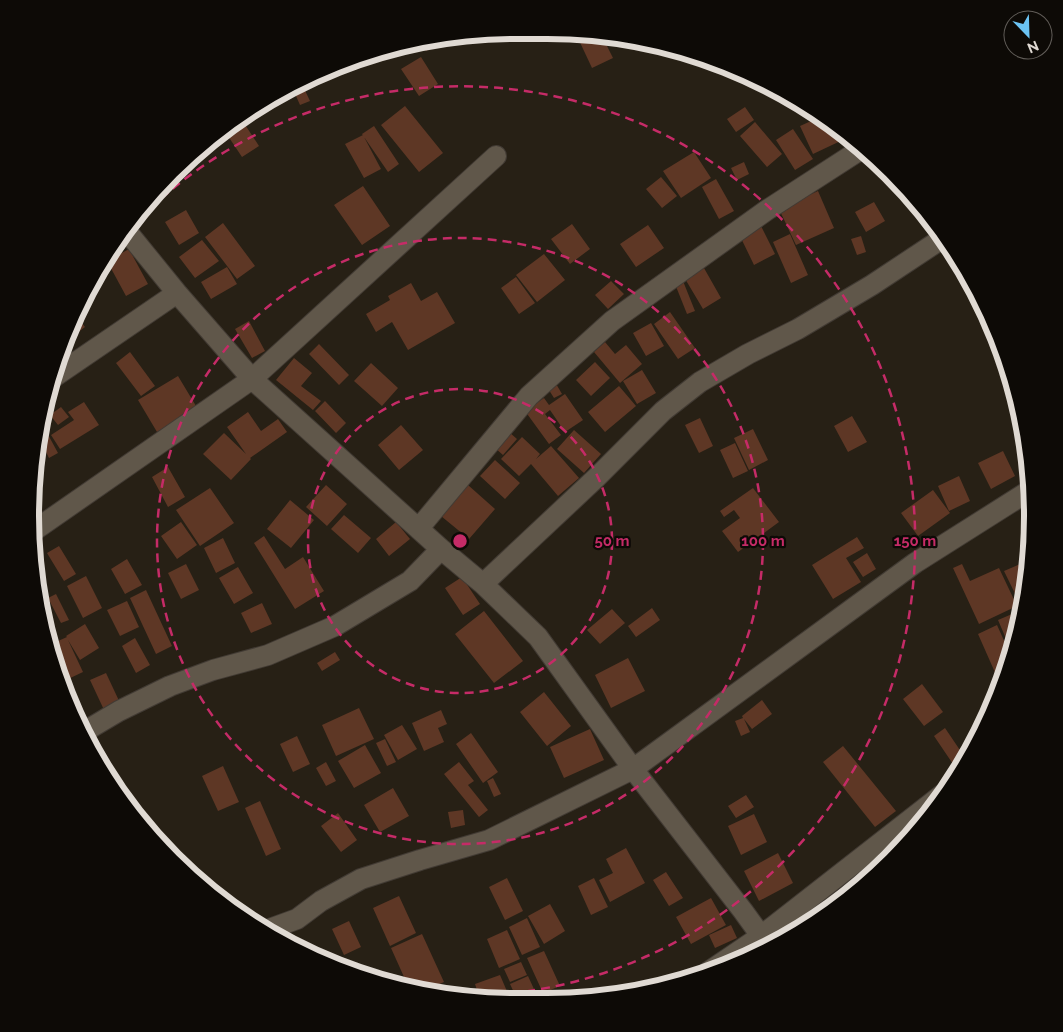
<svg xmlns="http://www.w3.org/2000/svg" width="1063" height="1032" viewBox="0 0 1063 1032" font-family="Raleway,sans-serif">
<style>
.building{fill:#5e3725}
.lines{fill:none;stroke-linecap:round;stroke-linejoin:round}
.street-casing{stroke:#423b34;stroke-width:22}
.street{stroke:#60574a;stroke-width:20}
.ring{fill:none;stroke:#c52b67;stroke-width:2.5;stroke-dasharray:9 6}
.rim{fill:none;stroke:#e0dad3;stroke-width:6}
.centre{fill:#c52b67;stroke:#0d0a06;stroke-width:2.5}
.ring-label{font-size:15px;text-anchor:middle;font-weight:bold;fill:#c52b67;stroke:#0d0a06;stroke-width:4.5;stroke-linejoin:round;paint-order:stroke}
</style>
<rect width="100%" height="100%" fill="#272015"/>
<path class="building" d="M583,33L601,34L613,58L592,68L577,36Z
M438,38L440,43L426,51L420,40Z
M421,57L438,84L419,96L401,69Z
M301,82L310,101L300,105L292,87Z
M405,106L443,153L419,172L381,125Z
M745,107L754,120L736,132L727,119Z
M240,117L259,146L242,157L224,130Z
M820,117L849,137L813,154L800,126Z
M755,122L782,154L767,167L740,136Z
M374,126L399,164L388,172L362,134Z
M793,129L813,159L795,170L776,140Z
M363,135L381,169L364,178L345,144Z
M694,152L711,178L681,198L663,171Z
M744,162L749,174L737,180L731,168Z
M169,176L174,186L163,191L161,186Z
M661,177L677,196L662,208L646,189Z
M716,179L734,211L719,219L702,187Z
M363,186L390,226L362,245L334,205Z
M818,191L834,228L796,245L779,209Z
M874,202L885,221L866,232L855,212Z
M186,210L199,233L179,245L165,222Z
M223,223L255,266L237,279L205,237Z
M572,224L590,249L570,264L551,239Z
M760,224L775,254L754,265L739,234Z
M648,225L664,248L636,267L620,244Z
M790,234L808,275L791,283L773,242Z
M861,236L866,252L857,255L851,239Z
M202,240L219,261L195,278L179,257Z
M129,249L148,284L126,296L107,261Z
M544,254L565,280L537,302L516,275Z
M700,261L721,298L703,309L681,272Z
M227,267L237,284L211,299L201,282Z
M516,277L535,303L519,314L501,288Z
M611,281L624,294L608,309L595,295Z
M683,281L695,311L687,314L675,284Z
M411,283L421,301L437,292L455,323L408,350L392,322L376,332L366,314L390,300L388,296Z
M670,312L695,348L678,359L654,324Z
M75,314L85,327L73,336L68,329Z
M249,321L265,351L252,358L235,329Z
M651,323L664,346L646,356L633,333Z
M605,342L615,354L626,345L642,364L620,383L594,352Z
M319,344L349,375L339,385L309,354Z
M130,352L155,386L141,396L116,363Z
M294,358L312,373L301,386L321,401L313,410L276,380Z
M595,362L610,378L591,396L576,380Z
M371,363L398,388L382,406L354,381Z
M642,370L656,393L637,404L623,381Z
M178,376L196,406L181,416L182,417L157,432L138,400Z
M555,382L562,394L554,398L547,387Z
M619,386L636,406L605,432L588,412Z
M565,394L583,420L565,432L550,410L545,414L561,435L549,444L525,411L544,398L549,405Z
M325,401L346,423L336,433L315,411Z
M84,402L99,425L60,449L51,435L74,420L68,412Z
M61,407L69,417L58,425L50,415Z
M248,412L261,431L278,419L287,432L250,458L251,459L231,480L203,454L224,433L246,454L227,427Z
M852,416L867,442L848,452L834,426Z
M700,418L713,446L699,453L685,425Z
M401,425L423,450L399,470L378,445Z
M45,429L58,453L49,458L44,448L34,453L40,432Z
M753,429L768,460L749,470L734,438Z
M574,430L601,454L584,473L557,449Z
M509,432L517,439L503,455L495,448Z
M522,437L540,454L536,459L551,446L579,478L558,496L531,464L519,476L501,459Z
M735,443L748,471L733,478L720,450Z
M1003,451L1015,476L991,489L978,463Z
M495,460L520,483L505,499L480,476Z
M168,467L185,497L168,507L152,477Z
M959,476L970,501L949,511L938,486Z
M326,485L347,504L327,526L306,507Z
M468,485L495,509L469,539L441,516Z
M210,488L234,523L200,546L176,510Z
M753,488L779,522L738,552L722,531L740,518L734,510L724,517L720,511Z
M933,490L950,513L918,536L901,513Z
M290,500L314,520L291,548L267,529Z
M344,515L371,538L358,553L331,529Z
M181,522L197,545L177,559L161,536Z
M396,522L410,539L389,556L376,539Z
M264,536L285,569L303,557L324,591L295,609L254,543Z
M857,537L864,548L846,558L861,582L833,599L812,565Z
M223,538L235,563L216,573L204,548Z
M59,546L76,574L64,581L47,553Z
M867,553L876,569L863,577L853,562Z
M127,559L142,585L125,594L111,569Z
M186,564L199,590L181,599L168,573Z
M962,564L970,581L999,568L1017,606L979,624L953,568Z
M1020,564L1028,581L1023,605L1021,606L1004,571Z
M238,567L253,593L234,604L219,578Z
M86,576L102,608L83,618L67,586Z
M462,577L480,604L463,615L445,588Z
M146,590L172,646L156,654L130,598Z
M56,594L69,620L61,623L48,598Z
M127,601L139,627L120,636L107,610Z
M262,603L272,624L251,633L241,613Z
M652,608L660,620L636,637L628,626Z
M612,609L625,623L600,644L587,630Z
M484,611L523,661L494,683L455,634Z
M1019,611L1020,616L1013,647L1010,648L998,620Z
M85,624L99,648L80,660L68,640L83,672L66,680L49,645L67,637L66,636Z
M997,625L1011,656L1007,672L1001,686L978,634Z
M135,638L150,665L136,673L122,646Z
M335,652L340,660L322,671L317,663Z
M628,658L645,691L611,708L595,675Z
M106,673L121,705L105,712L90,680Z
M922,684L943,712L924,726L903,699Z
M544,692L571,726L547,746L520,712Z
M762,700L772,714L752,729L744,719L750,732L741,736L735,721L743,718L742,716Z
M359,708L374,739L336,756L322,725Z
M441,710L447,724L438,728L444,742L424,751L412,723Z
M402,725L417,749L398,760L384,735Z
M945,728L966,759L955,767L934,736Z
M590,729L604,760L564,778L550,747Z
M471,733L498,772L483,783L456,744Z
M297,736L310,764L293,772L280,744Z
M385,739L396,762L387,766L376,743Z
M365,745L381,773L354,788L338,761Z
M843,746L896,811L875,827L823,762Z
M326,762L336,781L326,786L316,768Z
M459,762L474,781L468,785L488,810L479,817L444,774Z
M223,766L239,802L218,811L202,776Z
M493,778L501,794L494,797L487,781Z
M393,788L409,816L380,832L364,805Z
M746,795L754,807L736,818L728,806Z
M260,801L281,849L266,856L245,808Z
M463,810L465,825L451,828L448,812Z
M338,813L357,840L341,852L321,826Z
M754,814L767,842L741,855L728,826Z
M626,848L645,883L610,902L599,880L613,873L606,859Z
M778,853L793,883L759,901L744,871Z
M666,872L683,898L669,906L653,880Z
M507,878L523,911L505,920L489,887Z
M594,878L608,907L591,915L578,886Z
M399,896L416,933L390,946L373,908Z
M711,898L726,925L691,944L676,917Z
M550,904L565,931L544,944L528,916Z
M527,918L540,947L522,955L509,927Z
M349,921L361,947L344,955L332,929Z
M731,925L737,938L715,948L709,935Z
M507,930L520,959L499,968L487,939Z
M422,934L444,982L424,991L409,988L391,948Z
M544,951L560,986L543,993L527,958Z
M521,962L527,975L510,982L504,969Z
M500,975L509,996L501,999H480L475,984Z
M528,976L539,1000L517,999L510,984Z
M455,988L460,998H453L441,995Z
M561,991L566,1001L542,1000Z"/>
<g class="lines">
<defs>
<path id="street" d="M125,229L177,293L252,379L441,549L483,584L538,637L633,769L743,911L769,947
M54,377L177,293
M419,528L529,396L612,321L767,210L863,148
M32,532L252,379L496,156
M483,584L597,477L663,411L700,382L748,354L798,329L872,285L943,238
M82,733L119,711L170,686L213,670L268,655L335,626L410,581L441,549
M264,931L297,919L321,901L361,879L420,860L489,840L633,769L915,563L1032,489
M708,972L761,936L943,794"/>
</defs>
<use href="#street" class="street-casing"/>
<use href="#street" class="street"/>
</g>
<g class="ring">
<circle cx="460" cy="541" r="152"/>
<circle cx="460" cy="541" r="303"/>
<path d="M109 252A455 455 0 1 1 444 996"/>
</g>
<path d="M0 0H1063V1032H0ZM516 39H547A477 477 0 0 1 1024 516V516A477 477 0 0 1 547 993H516A477 477 0 0 1 39 516V516A477 477 0 0 1 516 39Z" fill="#0d0a06" fill-rule="evenodd"/>
<path class="rim" d="M516 39H547A477 477 0 0 1 1024 516V516A477 477 0 0 1 547 993H516A477 477 0 0 1 39 516V516A477 477 0 0 1 516 39Z"/>
<circle cx="460" cy="541" r="8" class="centre"/>
<g class="ring-label">
<text x="612" y="546">50 m</text>
<text x="763" y="546">100 m</text>
<text x="915" y="546">150 m</text>
</g>
<g transform="translate(1028 35) rotate(157)"><circle r="24" fill="#0d0a06" stroke="#615d58"/>
<path d="M0-4L9 19L0 12L-9 19Z" fill="#6bc3f2"/>
<text y="-8" font-size="14" font-weight="bold" text-anchor="middle" fill="#e0dad3">N</text>
</g>
</svg>
